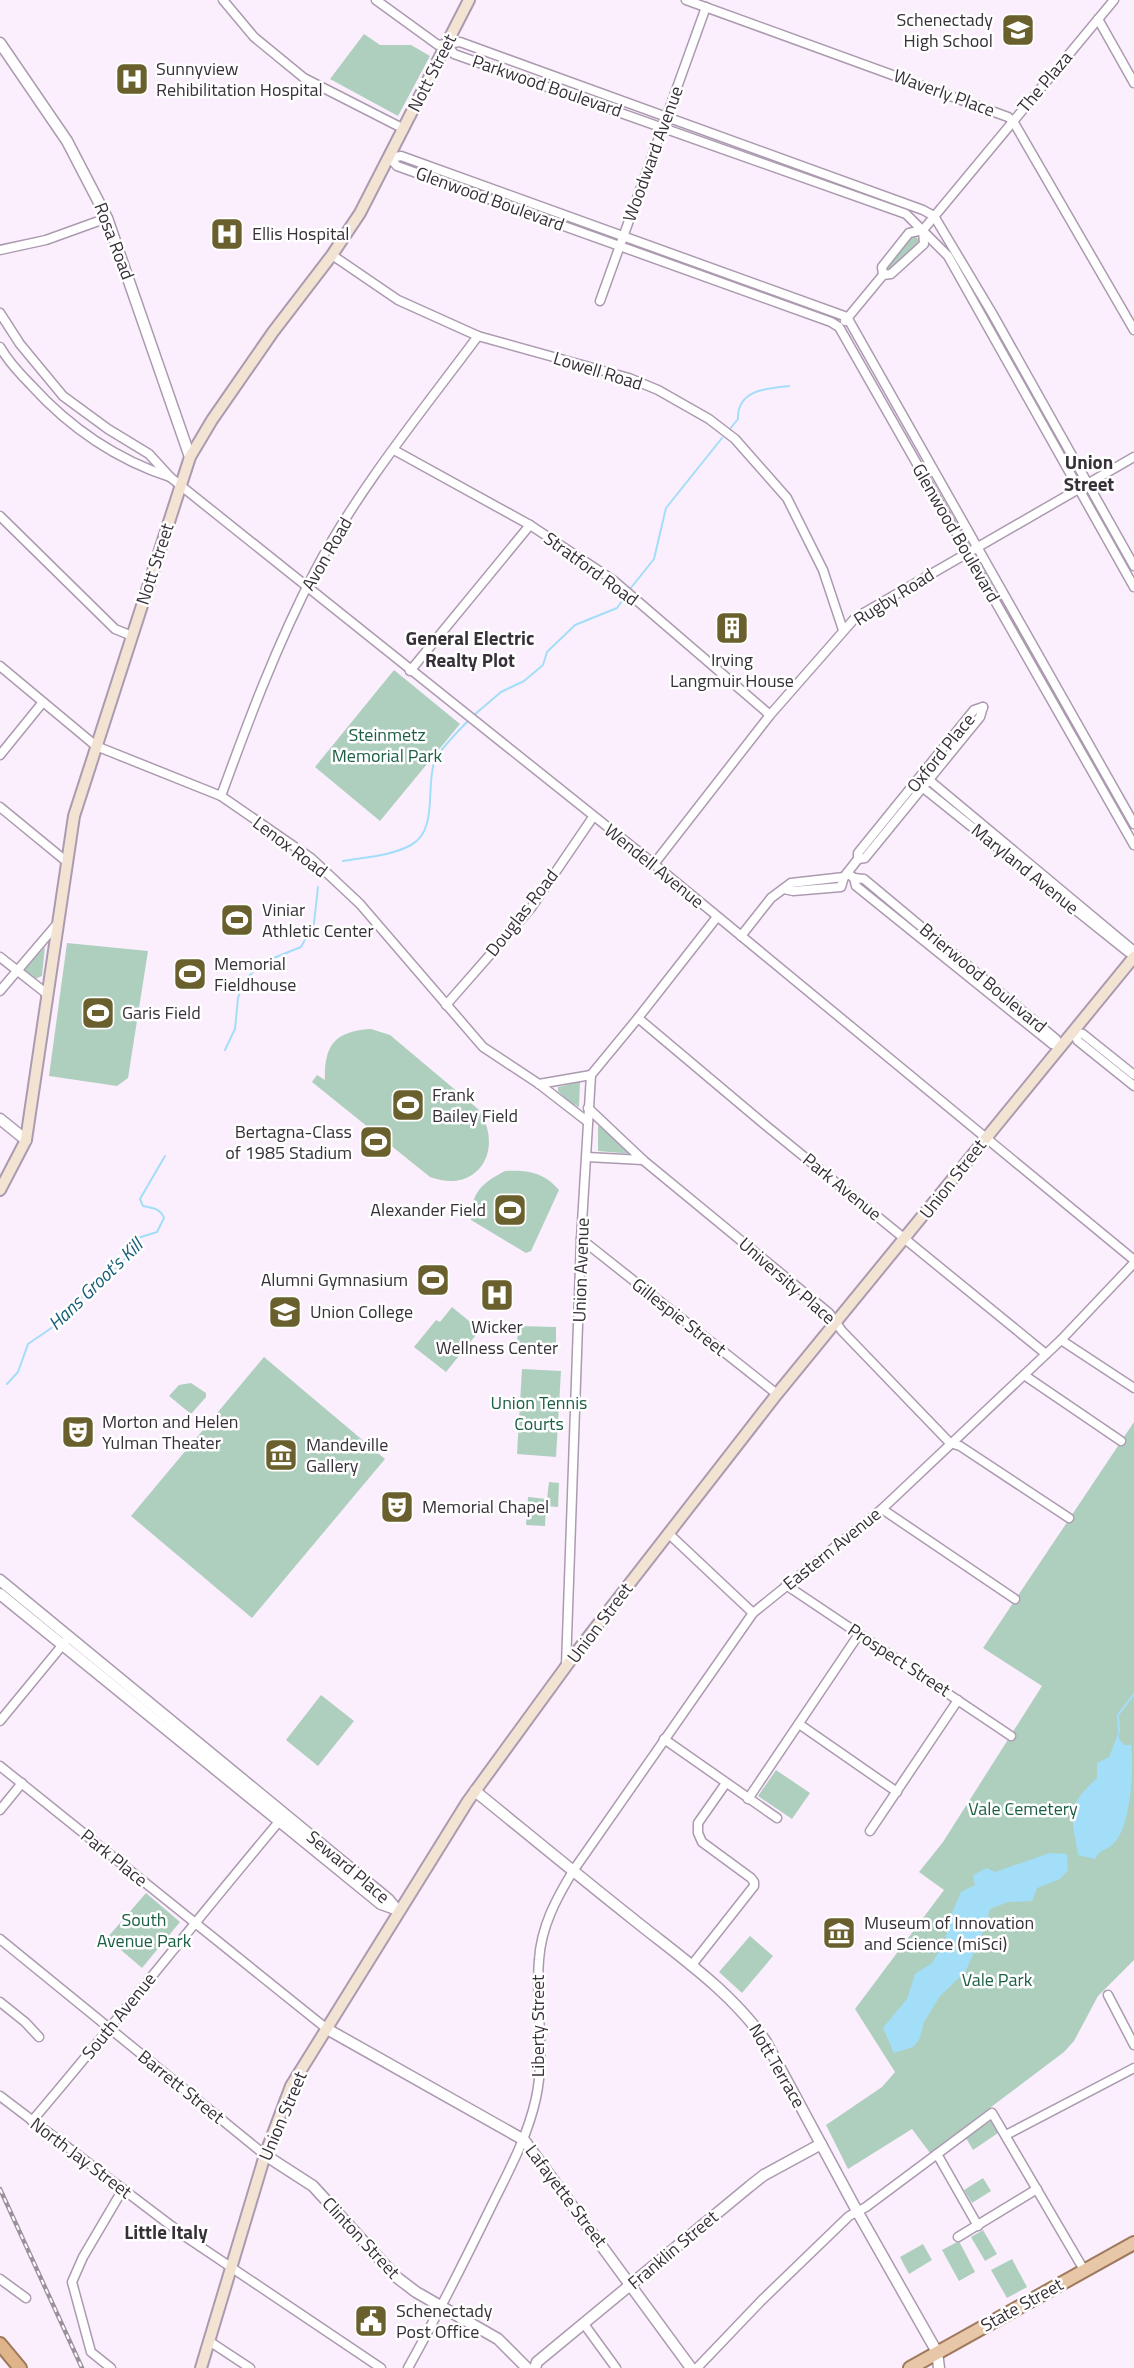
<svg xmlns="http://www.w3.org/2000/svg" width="1134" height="2368" font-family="'Titillium Web',sans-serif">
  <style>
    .green { fill: #aecfbe }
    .water { fill: #a3def9 }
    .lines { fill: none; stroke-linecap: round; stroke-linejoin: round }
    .stream { stroke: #a3def9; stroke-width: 2 }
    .minor-casing { stroke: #ac9ab0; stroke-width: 11 }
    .tertiary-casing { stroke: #ac9ab0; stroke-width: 13 }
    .secondary-casing { stroke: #ac9ab0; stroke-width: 14 }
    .primary-casing { stroke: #9f795b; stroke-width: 16 }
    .trunk-casing { stroke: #9f795b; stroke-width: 16 }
    .minor { stroke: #fff; stroke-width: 8 }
    .tertiary { stroke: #fff; stroke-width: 10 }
    .secondary { stroke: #f3e3d3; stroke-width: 10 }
    .primary { stroke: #e7c7a7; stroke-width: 12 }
    .trunk { stroke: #dfb48a; stroke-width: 12 }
    .rail-casing { stroke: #9b919c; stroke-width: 4.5 }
    .rail { stroke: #fff; stroke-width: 2; stroke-dasharray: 5; stroke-linecap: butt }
    .labels { text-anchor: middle; stroke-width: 5; stroke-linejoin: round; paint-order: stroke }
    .poi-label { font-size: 18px; fill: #383039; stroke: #fff; text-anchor: start }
    .street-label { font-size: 18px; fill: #383039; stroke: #fff }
    .park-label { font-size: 18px; fill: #1c5f45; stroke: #fff }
    .neighbourhood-label { font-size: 19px; font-weight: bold; fill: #383039; stroke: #fff }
    .water-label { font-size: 19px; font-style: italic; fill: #155e79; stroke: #fff }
  </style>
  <rect width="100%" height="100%" fill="#fbeffd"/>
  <g class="green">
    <path d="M364,34L380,45H411L430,56L398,116L330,79Z"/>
    <path d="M913,234L919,240L918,244L885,273V269L910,235Z"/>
    <path d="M394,670L460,724L380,821L315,767Z"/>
    <path d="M67,943L148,951L128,1078L117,1086L49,1076Z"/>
    <path d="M45,947L42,976L35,979L24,970Z"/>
    <path d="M371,1029L390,1035L478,1109C506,1150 477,1195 430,1177L312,1082L317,1075L325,1080C324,1045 335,1031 371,1029Z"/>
    <path d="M580,1082L579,1107L568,1101L558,1091V1087Z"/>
    <path d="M598,1125L632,1154L598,1151Z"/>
    <path d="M505,1171C528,1170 543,1172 559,1190L531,1251L526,1253L471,1220C471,1192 482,1183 505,1171Z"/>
    <path d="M452,1307L480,1330L446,1372L414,1347L436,1320L440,1322Z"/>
    <path d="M518,1326L556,1327V1347L517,1346Z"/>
    <path d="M264,1357L385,1459L252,1618L131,1516Z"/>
    <path d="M522,1369L561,1371L556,1457L517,1454Z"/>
    <path d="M191,1383L206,1393V1397L191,1414L169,1396L179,1385Z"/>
    <path d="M1134,1422V1960L1098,1996L1074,2041L1064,2052L930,2153L912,2129L848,2169L826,2125L882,2087L895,2072L855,2009L944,1890L919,1872L943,1842L1042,1686L983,1648Z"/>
    <path d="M549,1482L559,1483L558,1507L546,1506L545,1526L526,1525L528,1497L547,1499Z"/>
    <path d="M321,1695L354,1721L318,1766L286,1740Z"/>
    <path d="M776,1770L810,1793L792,1819L758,1796Z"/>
    <path d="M146,1893L180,1922L142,1968L107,1938Z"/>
    <path d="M750,1936L773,1956L742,1993L719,1972Z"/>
    <path d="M991,2121L998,2133L973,2150L966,2138Z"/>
    <path d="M983,2178L991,2191L972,2203L964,2190Z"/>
    <path d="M983,2230L997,2254L985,2261L971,2237Z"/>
    <path d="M959,2241L975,2272L959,2281L942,2250Z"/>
    <path d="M923,2244L932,2260L909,2274L900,2257Z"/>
    <path d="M1012,2259L1027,2287L1007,2298L991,2270Z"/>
  </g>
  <g class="water">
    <path d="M1119,1732V1739L1124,1745H1131C1134,1768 1131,1824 1115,1842C1109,1850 1099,1849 1095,1859L1078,1855C1072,1814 1064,1809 1097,1778V1763L1109,1757Z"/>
    <path d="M1050,1853L1067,1854L1068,1870L1060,1879L1037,1888L1032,1901L1008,1902L990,1909L981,1938L965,1972L940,1996L924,2022L919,2040L913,2047L894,2053L883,2028L907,1999L915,1974L932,1963L945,1941L950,1918L961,1892L975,1885L973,1875L987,1868L995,1872Z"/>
  </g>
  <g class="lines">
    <g class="stream">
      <path d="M730,429L738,419C737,390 767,388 789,386"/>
      <path d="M630,589L654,559L666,508L722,438"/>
      <path d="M474,715L501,692L524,681L543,665L547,652L575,625L617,608L627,594"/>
      <path d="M343,861C366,857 391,856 411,845C439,830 425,784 435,760C440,750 462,727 470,719"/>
      <path d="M225,1050L235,1029L238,998L243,983L261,963L301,947L314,923L318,887"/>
      <path d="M7,1384L18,1372L28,1344L66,1318L75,1304L96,1283L121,1265L138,1238L157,1232L164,1218C160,1208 152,1208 143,1206L140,1199L165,1156"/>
      <path d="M1119,1732L1118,1715L1134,1694"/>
    </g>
    <defs>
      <g id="minor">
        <path d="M223,0L254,37L304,78L404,129"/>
        <path d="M376,0L438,45L460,42L923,210L934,216L992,313L1134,566"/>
        <path d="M686,0L1008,117L1013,121L1134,330"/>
        <path d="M1098,19L1134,83"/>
        <path d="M447,45L454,54L906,214L948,256L1134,587"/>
        <path d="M0,250L46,240L107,218"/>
        <path d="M332,255L398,300L478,336L629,378L658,390L709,419L735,439L787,498L823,570L843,630"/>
        <path d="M883,275L882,267L909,233L923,230L1114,0"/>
        <path d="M600,301L706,7"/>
        <path d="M0,313L20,344L63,396L108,429L149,454L170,477L654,864L1134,1260"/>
        <path d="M845,321L883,275L891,274L924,244L923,230"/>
        <path d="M0,347C8,361 20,374 31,385C70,428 115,459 170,477"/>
        <path d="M394,450L530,525L613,580L770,715"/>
        <path d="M0,516L115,629L132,636"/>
        <path d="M0,666L96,746L221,796L311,858L360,904L483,1047L539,1084L588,1122"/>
        <path d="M410,671L530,525"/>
        <path d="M0,755L43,702"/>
        <path d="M923,775L1134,951"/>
        <path d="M917,783L1128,952L1134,954"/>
        <path d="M221,796C249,719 277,644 315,571C358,489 423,410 478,336"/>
        <path d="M0,807L67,862"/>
        <path d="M1134,824L847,317L401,156L390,158L397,166L831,322L839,327L1134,845"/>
        <path d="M858,859L865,858L980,717L983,707"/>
        <path d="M654,864L770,715L855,618L1134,457"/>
        <path d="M847,873L854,878L856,886L1052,1044L1061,1047"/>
        <path d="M854,878L864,879L1056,1039L1061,1047"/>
        <path d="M784,889L793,891L841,887L844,877L858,859V853L974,710L983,707"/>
        <path d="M741,936L771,898L791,883L844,877"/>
        <path d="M0,957L47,994"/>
        <path d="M0,991L57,924"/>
        <path d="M446,1005L531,908L593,817"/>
        <path d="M638,1018L764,1124L1046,1354"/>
        <path d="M1073,1032L1078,1041L1134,1086"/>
        <path d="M1073,1032L1083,1034L1134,1075"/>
        <path d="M539,1084L591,1075"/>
        <path d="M588,1108L643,1160L829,1313L842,1331L950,1443L960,1446L1069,1518"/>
        <path d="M587,1157L643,1160"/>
        <path d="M581,1239L777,1394"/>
        <path d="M1061,1340L1134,1388"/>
        <path d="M1024,1375L1121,1441"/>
        <path d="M882,1509L1015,1599"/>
        <path d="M668,1533L753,1613"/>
        <path d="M786,1585L1011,1736"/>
        <path d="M566,1666L581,1239L591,1075L638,1018L717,917"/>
        <path d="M0,1721L65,1642"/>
        <path d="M799,1724L897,1792"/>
        <path d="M664,1739L777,1818"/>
        <path d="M0,1766L327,2029"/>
        <path d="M748,1799L859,1634"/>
        <path d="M0,1810L22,1783"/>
        <path d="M870,1831L958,1700"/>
        <path d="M0,1939L265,2155"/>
        <path d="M691,1966L754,1886V1882L751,1878L702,1842L698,1833V1823L726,1783"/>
        <path d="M1108,1995L1134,2045"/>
        <path d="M0,2002L25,2022L39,2037"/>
        <path d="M0,2096L186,2237L381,2368"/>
        <path d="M32,2121C117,2021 198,1918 282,1818"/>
        <path d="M1006,2135L1134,2068"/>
        <path d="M937,2154L978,2226"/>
        <path d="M958,2237L1037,2189"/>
        <path d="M0,2279L26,2298"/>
        <path d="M584,2324L616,2368"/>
        <path d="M209,2341L250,2368"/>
        <path d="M111,2368L91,2352L72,2282L83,2257L123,2189"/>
        <path d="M408,2368C437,2316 463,2264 489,2211C507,2174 527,2139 536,2098C546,2052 535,2006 539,1960C541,1927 556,1899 573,1871L753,1613L882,1509L1061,1340L1134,1263"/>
        <path d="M697,2368L762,2300L849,2216L866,2207L992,2113L1084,2270"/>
      </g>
      <g id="tertiary">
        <path d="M0,43L67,141L107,218L190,457"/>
        <path d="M0,1119L26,1140"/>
        <path d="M0,1580L388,1899L398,1911"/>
        <path d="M0,1594L381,1904L395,1909"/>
        <path d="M475,1791C528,1834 580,1877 633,1919C680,1957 732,1992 766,2042L857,2211L937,2352L939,2368"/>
        <path d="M327,2029L524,2140L691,2368"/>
        <path d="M265,2155L313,2186L395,2276L416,2292L498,2339L527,2368"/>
        <path d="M535,2368L537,2362L750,2186L764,2175L821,2144"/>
      </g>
      <g id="secondary">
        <path d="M0,1190L26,1140L74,816L190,457L212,420L273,332L332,255L360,213L469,0"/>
        <path d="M201,2368L265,2155L291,2086L468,1801L578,1650L777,1394L1134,957"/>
      </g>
      <path id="primary" d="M910,2368L1134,2243"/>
      <path id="trunk" d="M0,2344L20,2368"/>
    </defs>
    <use href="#minor" class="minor-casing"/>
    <use href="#tertiary" class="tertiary-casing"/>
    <use href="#secondary" class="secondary-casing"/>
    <use href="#primary" class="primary-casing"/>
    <use href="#trunk" class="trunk-casing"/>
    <use href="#minor" class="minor"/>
    <use href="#tertiary" class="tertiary"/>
    <use href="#secondary" class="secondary"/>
    <use href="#primary" class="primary"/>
    <use href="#trunk" class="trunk"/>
    <defs>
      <path id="rail" d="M0,2189L82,2368"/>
    </defs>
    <use href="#rail" class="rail-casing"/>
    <use href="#rail" class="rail"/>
  </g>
  <defs>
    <symbol id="school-square" viewBox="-11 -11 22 22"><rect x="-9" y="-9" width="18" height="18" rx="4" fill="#69602d" stroke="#fff"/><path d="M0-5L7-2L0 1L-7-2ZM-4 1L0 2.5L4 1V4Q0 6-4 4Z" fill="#fff"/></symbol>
    <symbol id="hospital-square" viewBox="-11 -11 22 22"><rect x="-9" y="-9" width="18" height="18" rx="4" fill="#69602d" stroke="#fff"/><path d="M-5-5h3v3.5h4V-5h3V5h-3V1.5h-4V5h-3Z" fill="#fff"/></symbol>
    <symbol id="building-square" viewBox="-11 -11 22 22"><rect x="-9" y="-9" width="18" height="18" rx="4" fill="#69602d" stroke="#fff"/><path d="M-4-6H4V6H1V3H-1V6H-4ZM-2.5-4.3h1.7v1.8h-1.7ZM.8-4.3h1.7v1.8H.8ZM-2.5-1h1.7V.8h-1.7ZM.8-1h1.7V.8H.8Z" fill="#fff"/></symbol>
    <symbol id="stadium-square" viewBox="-11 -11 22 22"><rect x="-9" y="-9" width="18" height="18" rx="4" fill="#69602d" stroke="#fff"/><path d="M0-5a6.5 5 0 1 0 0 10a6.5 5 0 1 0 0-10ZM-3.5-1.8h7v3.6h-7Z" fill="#fff"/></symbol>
    <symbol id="university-square" viewBox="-11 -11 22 22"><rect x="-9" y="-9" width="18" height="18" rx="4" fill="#69602d" stroke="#fff"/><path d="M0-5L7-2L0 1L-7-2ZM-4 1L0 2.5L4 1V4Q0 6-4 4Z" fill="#fff"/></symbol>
    <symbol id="theatre-square" viewBox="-11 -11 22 22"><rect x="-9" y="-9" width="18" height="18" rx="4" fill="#69602d" stroke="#fff"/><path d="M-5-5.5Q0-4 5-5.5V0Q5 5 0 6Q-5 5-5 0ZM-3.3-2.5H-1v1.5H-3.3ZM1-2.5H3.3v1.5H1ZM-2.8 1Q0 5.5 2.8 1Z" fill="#fff"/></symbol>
    <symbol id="museum-square" viewBox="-11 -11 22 22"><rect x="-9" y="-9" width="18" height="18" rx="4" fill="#69602d" stroke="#fff"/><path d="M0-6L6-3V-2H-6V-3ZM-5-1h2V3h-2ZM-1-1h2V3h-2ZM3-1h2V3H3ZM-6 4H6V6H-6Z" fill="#fff"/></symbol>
    <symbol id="civic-square" viewBox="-11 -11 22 22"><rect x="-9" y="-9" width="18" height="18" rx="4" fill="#69602d" stroke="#fff"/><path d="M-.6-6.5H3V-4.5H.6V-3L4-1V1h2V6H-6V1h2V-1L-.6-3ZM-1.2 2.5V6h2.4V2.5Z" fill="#fff"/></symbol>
  </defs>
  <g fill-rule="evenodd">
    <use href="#school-square" x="999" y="11" width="38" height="38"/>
    <use href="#hospital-square" x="113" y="60" width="38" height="38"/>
    <use href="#hospital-square" x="208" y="215" width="38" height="38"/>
    <use href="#building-square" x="713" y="609" width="38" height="38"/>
    <use href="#stadium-square" x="218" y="901" width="38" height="38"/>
    <use href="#stadium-square" x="171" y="955" width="38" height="38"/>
    <use href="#stadium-square" x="79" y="994" width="38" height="38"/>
    <use href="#stadium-square" x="389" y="1086" width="38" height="38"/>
    <use href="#stadium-square" x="357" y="1123" width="38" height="38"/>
    <use href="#stadium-square" x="491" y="1191" width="38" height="38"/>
    <use href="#stadium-square" x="414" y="1261" width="38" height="38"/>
    <use href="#hospital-square" x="478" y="1276" width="38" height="38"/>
    <use href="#university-square" x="266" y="1293" width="38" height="38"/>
    <use href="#theatre-square" x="59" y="1413" width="38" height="38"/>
    <use href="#museum-square" x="262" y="1436" width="38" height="38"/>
    <use href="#theatre-square" x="378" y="1488" width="38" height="38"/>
    <use href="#museum-square" x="820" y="1914" width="38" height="38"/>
    <use href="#civic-square" x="352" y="2302" width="38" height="38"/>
  </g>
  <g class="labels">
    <g class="poi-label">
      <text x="993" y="26" text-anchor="end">Schenectady<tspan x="993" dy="21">High School</tspan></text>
      <text x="156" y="75">Sunnyview<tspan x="156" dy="21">Rehibilitation Hospital</tspan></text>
      <text x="252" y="240">Ellis Hospital</text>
      <text x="732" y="666" text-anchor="middle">Irving<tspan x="732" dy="21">Langmuir House</tspan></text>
      <text x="262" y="916">Viniar<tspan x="262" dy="21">Athletic Center</tspan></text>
      <text x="214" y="970">Memorial<tspan x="214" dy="21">Fieldhouse</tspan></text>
      <text x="122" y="1019">Garis Field</text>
      <text x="432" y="1101">Frank<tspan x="432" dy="21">Bailey Field</tspan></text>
      <text x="352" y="1138" text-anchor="end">Bertagna-Class<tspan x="352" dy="21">of 1985 Stadium</tspan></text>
      <text x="486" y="1216" text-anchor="end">Alexander Field</text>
      <text x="408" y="1286" text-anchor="end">Alumni Gymnasium</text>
      <text x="310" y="1318">Union College</text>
      <text x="497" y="1333" text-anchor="middle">Wicker<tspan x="497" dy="21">Wellness Center</tspan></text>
      <text x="102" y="1428">Morton and Helen<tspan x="102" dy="21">Yulman Theater</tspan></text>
      <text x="306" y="1451">Mandeville<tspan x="306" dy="21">Gallery</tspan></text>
      <text x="422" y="1513">Memorial Chapel</text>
      <text x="864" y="1929">Museum of Innovation<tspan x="864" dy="21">and Science (miSci)</tspan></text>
      <text x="396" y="2317">Schenectady<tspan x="396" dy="21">Post Office</tspan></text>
    </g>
    <g class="street-label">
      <text transform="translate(432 73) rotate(-63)" y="6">Nott Street</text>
      <text transform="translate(1045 82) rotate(-50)" y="6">The Plaza</text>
      <text transform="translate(547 86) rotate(19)" y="6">Parkwood Boulevard</text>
      <text transform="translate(944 93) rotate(20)" y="6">Waverly Place</text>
      <text transform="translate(653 154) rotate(-70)" y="6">Woodward Avenue</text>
      <text transform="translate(490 199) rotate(20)" y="6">Glenwood Boulevard</text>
      <text transform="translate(114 241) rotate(69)" y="6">Rosa Road</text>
      <text transform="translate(598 371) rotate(17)" y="6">Lowell Road</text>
      <text transform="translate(956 533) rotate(60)" y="6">Glenwood Boulevard</text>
      <text transform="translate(327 554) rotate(-60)" y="6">Avon Road</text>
      <text transform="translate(155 564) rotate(-72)" y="6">Nott Street</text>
      <text transform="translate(591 569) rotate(36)" y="6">Stratford Road</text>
      <text transform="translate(894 597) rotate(-32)" y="6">Rugby Road</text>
      <text transform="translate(941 753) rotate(-51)" y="6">Oxford Place</text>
      <text transform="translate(290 847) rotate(37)" y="6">Lenox Road</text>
      <text transform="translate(654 866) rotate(39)" y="6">Wendell Avenue</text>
      <text transform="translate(1025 869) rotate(39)" y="6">Maryland Avenue</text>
      <text transform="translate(522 913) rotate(-52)" y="6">Douglas Road</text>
      <text transform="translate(983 978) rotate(40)" y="6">Brierwood Boulevard</text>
      <text transform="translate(953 1179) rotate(-52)" y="6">Union Street</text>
      <text transform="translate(842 1187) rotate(39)" y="6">Park Avenue</text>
      <text transform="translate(581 1270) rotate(-88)" y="6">Union Avenue</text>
      <text transform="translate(787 1281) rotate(41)" y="6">University Place</text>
      <text transform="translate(679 1317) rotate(38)" y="6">Gillespie Street</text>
      <text transform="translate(832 1549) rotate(-39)" y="6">Eastern Avenue</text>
      <text transform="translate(600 1623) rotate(-53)" y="6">Union Street</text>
      <text transform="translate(899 1660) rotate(33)" y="6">Prospect Street</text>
      <text transform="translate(114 1858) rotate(39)" y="6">Park Place</text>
      <text transform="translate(348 1867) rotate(40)" y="6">Seward Place</text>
      <text transform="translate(119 2016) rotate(-51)" y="6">South Avenue</text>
      <text transform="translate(538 2026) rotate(-90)" y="6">Liberty Street</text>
      <text transform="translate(777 2066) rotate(60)" y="6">Nott Terrace</text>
      <text transform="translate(181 2087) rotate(39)" y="6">Barrett Street</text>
      <text transform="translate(283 2116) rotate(-67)" y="6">Union Street</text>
      <text transform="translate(81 2158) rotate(37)" y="6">North Jay Street</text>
      <text transform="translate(566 2196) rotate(53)" y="6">Lafayette Street</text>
      <text transform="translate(361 2238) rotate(47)" y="6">Clinton Street</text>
      <text transform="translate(673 2250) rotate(-40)" y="6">Franklin Street</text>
      <text transform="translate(1022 2305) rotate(-29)" y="6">State Street</text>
    </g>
    <g class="park-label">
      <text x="387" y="741">Steinmetz<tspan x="387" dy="21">Memorial Park</tspan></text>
      <text x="539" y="1409">Union Tennis<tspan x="539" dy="21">Courts</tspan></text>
      <text x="1023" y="1815">Vale Cemetery</text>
      <text x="144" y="1926">South<tspan x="144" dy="21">Avenue Park</tspan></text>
      <text x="997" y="1986">Vale Park</text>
    </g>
    <g class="neighbourhood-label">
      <text x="1089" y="469">Union<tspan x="1089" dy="22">Street</tspan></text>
      <text x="470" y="645">General Electric<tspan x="470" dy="22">Realty Plot</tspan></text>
      <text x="166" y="2239">Little Italy</text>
    </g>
    <g class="water-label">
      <text transform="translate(95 1284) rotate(-44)" y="7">Hans Groot's Kill</text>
    </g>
  </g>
</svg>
